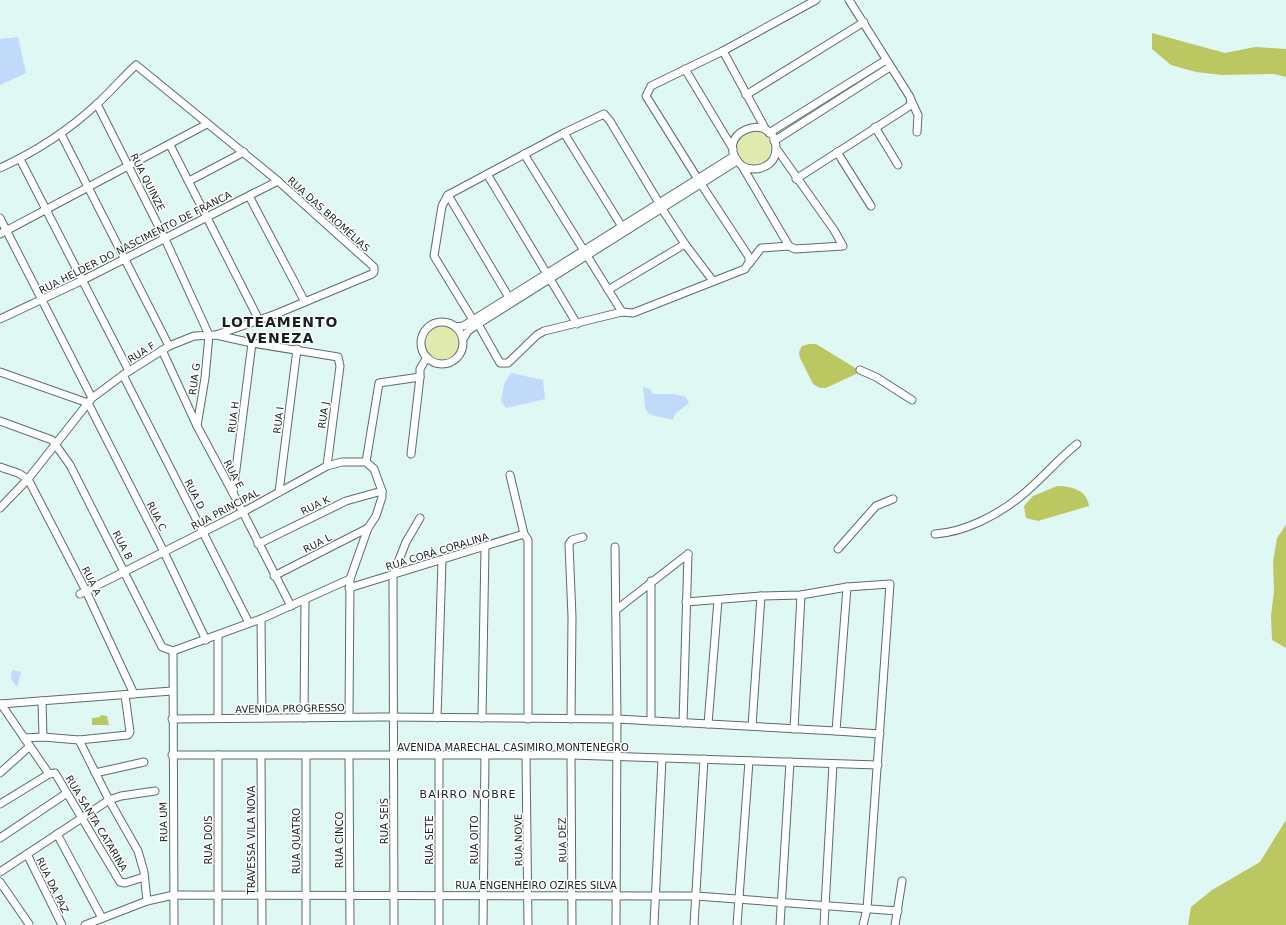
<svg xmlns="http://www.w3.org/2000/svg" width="1286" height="925" font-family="'DejaVu Sans',sans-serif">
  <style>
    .green { fill: #e0e9ae }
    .forest { fill: #bbc761 }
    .water { fill: #c1daf9 }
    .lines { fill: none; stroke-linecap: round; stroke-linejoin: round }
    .minor-casing { stroke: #596d6a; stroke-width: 9 }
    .minor { stroke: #fff; stroke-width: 7 }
    .labels { text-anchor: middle; stroke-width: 3; stroke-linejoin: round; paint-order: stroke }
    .street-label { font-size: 10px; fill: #192120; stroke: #fff }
    .neighbourhood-label { font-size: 11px; letter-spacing: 1px; fill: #192120; stroke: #fff }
    .district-label { font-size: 14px; font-weight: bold; letter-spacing: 1px; fill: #192120; stroke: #fff }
  </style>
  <rect width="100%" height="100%" fill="#e0f8f4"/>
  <g class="green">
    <circle cx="754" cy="148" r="17"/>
    <circle cx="442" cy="343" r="18"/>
  </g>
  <g class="forest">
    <path d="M1152,33L1225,53L1255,47L1286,49V77L1274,74L1222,75L1196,72L1171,65L1152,49Z"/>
    <path d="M809,344H816L857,369L856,374L826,388H820L813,384L800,358L799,352L802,346Z"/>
    <path d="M1057,486C1071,486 1087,490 1089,506L1038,521L1026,518L1024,506L1033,496Z"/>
    <path d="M1286,525V648L1272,640L1271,616L1274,591L1273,562L1277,538Z"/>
    <path d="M101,715L107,716L109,725H92V718L100,717Z"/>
    <path d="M1286,820V925H1188L1191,907L1212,890L1260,862Z"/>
  </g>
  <g class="water">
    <path d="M18,37L26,73L0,85V39Z"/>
    <path d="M511,373L543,380L545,399L506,408L501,401L504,384Z"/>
    <path d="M643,387L650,389L653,394H674L686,397L689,403L675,414L673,420C669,418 656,417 649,414L645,408Z"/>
    <path d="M12,670L21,672L17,687L11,679Z"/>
  </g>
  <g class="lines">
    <defs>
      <g id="minor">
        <path d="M723,51L766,130"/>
        <path d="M685,69L733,149"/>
        <path d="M746,95L864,22"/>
        <path d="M911,100L918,115L917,132"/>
        <path d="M97,104L165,239L209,335L205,378L197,426"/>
        <path d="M875,127L898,165"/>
        <path d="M564,133L624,230"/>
        <path d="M769,133L886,60"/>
        <path d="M61,134L169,346"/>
        <path d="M774,141L890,67"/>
        <path d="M170,145L259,320"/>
        <path d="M837,152L871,206"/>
        <path d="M524,154L622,312"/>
        <path d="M20,159L129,371"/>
        <path d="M742,166C756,173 776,167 776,148C775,108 708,133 742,166L789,246L795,249L843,246L834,230L776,148"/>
        <path d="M0,168C35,152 69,130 97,104C111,91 123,77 136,65L278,181L374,267V272L372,274L276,314L216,335"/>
        <path d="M487,174L577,324"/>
        <path d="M796,179L908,107L911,103L910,97L849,0"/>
        <path d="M189,181L244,152"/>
        <path d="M448,195L511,301"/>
        <path d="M249,196L305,302"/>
        <path d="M662,209L685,244L713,281"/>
        <path d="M0,218L92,398"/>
        <path d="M0,234L207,124"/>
        <path d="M749,264L761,248L789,246"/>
        <path d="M608,290L685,244"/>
        <path d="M0,319L83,280L278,181"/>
        <path d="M473,320L434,256L442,206L448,195L564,133L604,114L610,121L659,203"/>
        <circle cx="442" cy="343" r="21"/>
        <path d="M478,324L500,363H508L537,335L544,331L622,312L633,313L745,269L749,262V257L701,184L646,96L651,86L723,51L816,0"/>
        <path d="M456,327L463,326L473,320L734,156"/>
        <path d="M463,339L468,331L478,324L737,161"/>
        <path d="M162,350L197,426L233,493L291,606"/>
        <path d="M860,370L876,377L912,400"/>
        <path d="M0,372L88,403"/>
        <path d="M123,375L249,623"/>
        <path d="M88,403L164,552L206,640"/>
        <path d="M0,421L52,440L70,465L162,647L173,651"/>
        <path d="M411,454L420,377"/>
        <path d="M366,462L379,383L420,377V369L427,357"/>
        <path d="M0,467L18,473L28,479L86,591L134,694"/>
        <path d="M510,475L524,534"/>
        <path d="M279,492L297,349"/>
        <path d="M233,493L252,343"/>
        <path d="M0,508L28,479L92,398L123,375L169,346L194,336L216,335L252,343L338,357L340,366L327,466"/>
        <path d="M935,534C965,532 998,515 1021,496C1041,480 1057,460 1077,444"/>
        <path d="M258,544L346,501L382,491"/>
        <path d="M838,549L876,506L893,499"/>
        <path d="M274,576L368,528"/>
        <path d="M847,587L836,731L880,734"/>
        <path d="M349,588L524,534L528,540V719"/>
        <path d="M80,594L243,512L327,466L342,462H366L374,469L382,491V497L376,516L368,528L350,579L349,717"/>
        <path d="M686,602L761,596L801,595L847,587L890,584L872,839L867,909L863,925"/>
        <path d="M616,610L688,554"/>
        <path d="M261,619L262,718"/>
        <path d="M218,636V718"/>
        <path d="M42,701L43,737"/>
        <path d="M0,704L172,691"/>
        <path d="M1,704L49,774"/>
        <path d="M304,718L305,601"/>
        <path d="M437,718L442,561"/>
        <path d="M482,718L485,547"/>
        <path d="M172,719L383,717L617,719L615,547"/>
        <path d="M571,719L572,617L569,544L572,540L583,537"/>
        <path d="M651,721V581"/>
        <path d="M683,723L688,554"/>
        <path d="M708,724L718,600"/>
        <path d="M752,726L761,596"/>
        <path d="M794,729L801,595"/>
        <path d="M24,738L43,737L79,740L128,735L130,732L125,695"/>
        <path d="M79,740L109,800L138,851L144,872L147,901"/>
        <path d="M172,755H571L878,765"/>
        <path d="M571,755L572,925"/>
        <path d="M261,756L262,925"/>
        <path d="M349,756L350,925"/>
        <path d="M439,756V925"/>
        <path d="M526,756L528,925"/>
        <path d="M0,773L29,747"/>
        <path d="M95,773L144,762"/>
        <path d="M0,804L49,774L55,773L120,882L125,883L144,877"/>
        <path d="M57,834L102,918"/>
        <path d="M0,838L67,793"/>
        <path d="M27,854L62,925"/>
        <path d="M0,872L109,800L121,796L155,791"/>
        <path d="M0,882L29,924"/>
        <path d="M85,925L147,901L174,895L696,896L898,911"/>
        <path d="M174,925L173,651L261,619L350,579"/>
        <path d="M218,925V755"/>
        <path d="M306,925V756"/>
        <path d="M394,925L393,575L406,542L420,518"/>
        <path d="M483,925L485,755"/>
        <path d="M616,925L617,719L836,731"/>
        <path d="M654,925L662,759"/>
        <path d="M694,925L704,759"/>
        <path d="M737,925L749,761"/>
        <path d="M780,925L790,762"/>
        <path d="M824,925L833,764"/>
        <path d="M895,925L902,881"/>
      </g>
    </defs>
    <use href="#minor" class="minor-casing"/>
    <use href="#minor" class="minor"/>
  </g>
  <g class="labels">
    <g class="street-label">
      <text transform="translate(148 182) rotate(63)" y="4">RUA QUINZE</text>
      <text transform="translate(329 214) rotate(42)" y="4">RUA DAS BROMÉLIAS</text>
      <text transform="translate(135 242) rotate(-27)" y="4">RUA HELDER DO NASCIMENTO DE FRANCA</text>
      <text transform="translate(141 352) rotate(-32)" y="4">RUA F</text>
      <text transform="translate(194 379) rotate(-82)" y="4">RUA G</text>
      <text transform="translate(323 415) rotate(-82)" y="4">RUA J</text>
      <text transform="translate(233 417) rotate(-83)" y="4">RUA H</text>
      <text transform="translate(278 420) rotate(-83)" y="4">RUA I</text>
      <text transform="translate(234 474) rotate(62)" y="4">RUA E</text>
      <text transform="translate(195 494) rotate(63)" y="4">RUA D</text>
      <text transform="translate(315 505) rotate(-26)" y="4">RUA K</text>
      <text transform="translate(225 509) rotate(-28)" y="4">RUA PRINCIPAL</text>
      <text transform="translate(157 516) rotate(63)" y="4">RUA C</text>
      <text transform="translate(317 543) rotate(-27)" y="4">RUA L</text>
      <text transform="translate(123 545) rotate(62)" y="4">RUA B</text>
      <text transform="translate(437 551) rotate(-17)" y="4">RUA CORÁ CORALINA</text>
      <text transform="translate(92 581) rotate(64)" y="4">RUA A</text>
      <text transform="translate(290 708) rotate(-1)" y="4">AVENIDA PROGRESSO</text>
      <text x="513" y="751">AVENIDA MARECHAL CASIMIRO MONTENEGRO</text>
      <text transform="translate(384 821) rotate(-90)" y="4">RUA SEIS</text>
      <text transform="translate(163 822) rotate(-91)" y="4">RUA UM</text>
      <text transform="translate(97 823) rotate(59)" y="4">RUA SANTA CATARINA</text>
      <text transform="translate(208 840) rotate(-90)" y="4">RUA DOIS</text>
      <text transform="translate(251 840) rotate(-90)" y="4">TRAVESSA VILA NOVA</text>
      <text transform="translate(339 840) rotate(-90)" y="4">RUA CINCO</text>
      <text transform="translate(429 840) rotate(-90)" y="4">RUA SETE</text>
      <text transform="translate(474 840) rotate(-90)" y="4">RUA OITO</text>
      <text transform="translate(518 840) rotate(-91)" y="4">RUA NOVE</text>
      <text transform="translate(562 840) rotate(-91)" y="4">RUA DEZ</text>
      <text transform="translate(296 841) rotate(-90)" y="4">RUA QUATRO</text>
      <text transform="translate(53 885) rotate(64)" y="4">RUA DA PAZ</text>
      <text x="536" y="889">RUA ENGENHEIRO OZIRES SILVA</text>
    </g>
    <g class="neighbourhood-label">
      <text x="468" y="798">BAIRRO NOBRE</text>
    </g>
    <g class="district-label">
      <text x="280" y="327">LOTEAMENTO<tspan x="280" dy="16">VENEZA</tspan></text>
    </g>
  </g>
</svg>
